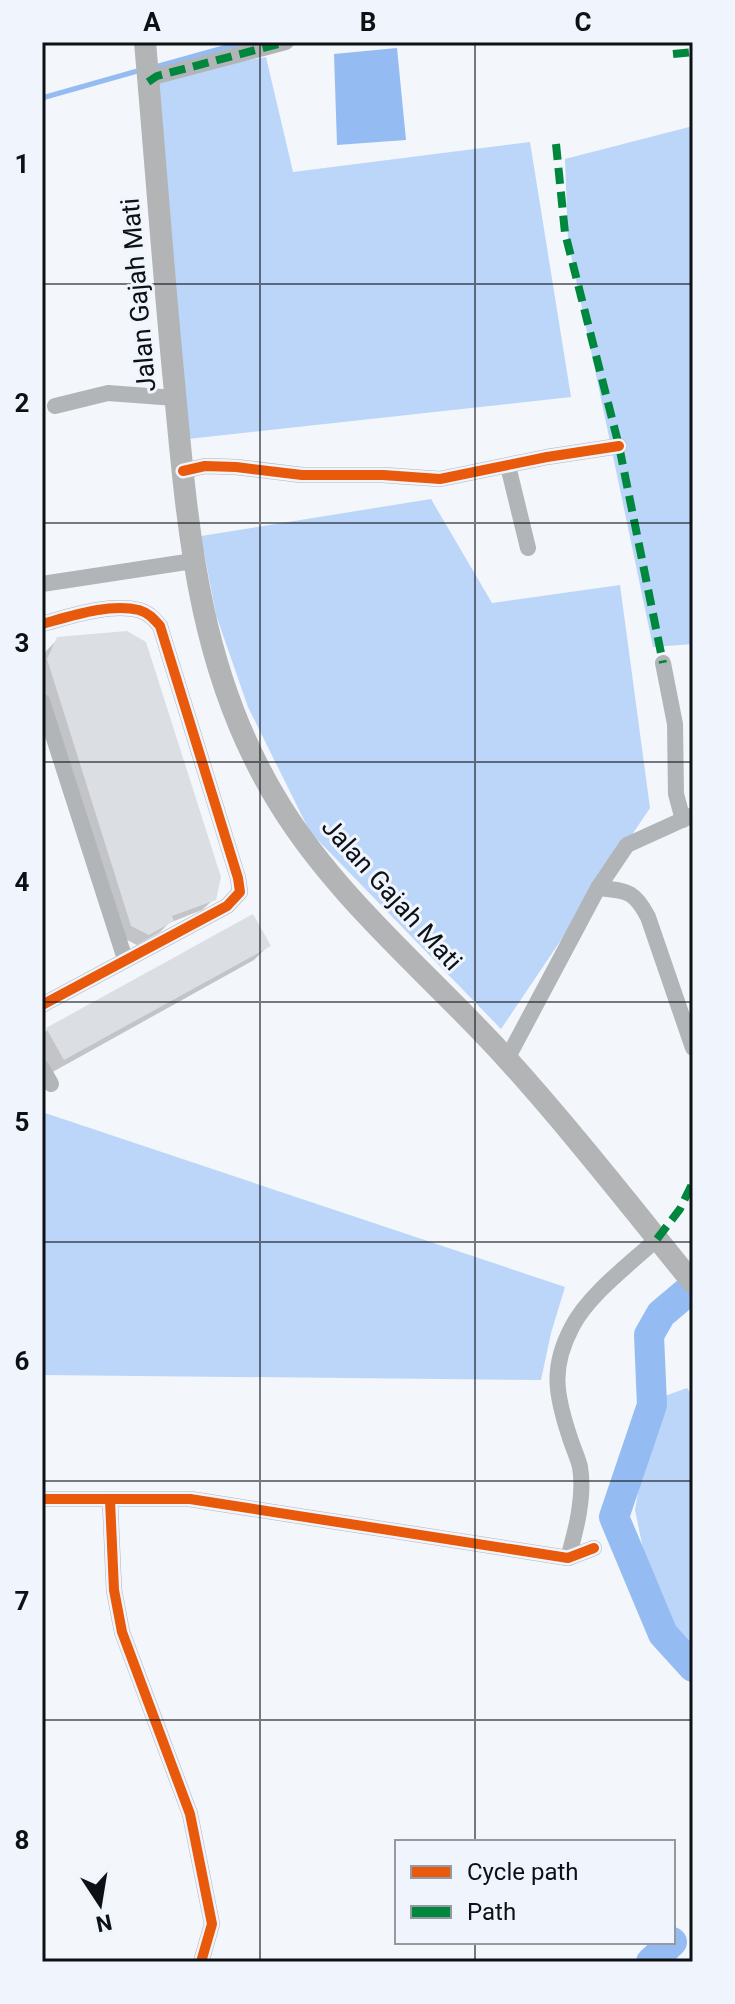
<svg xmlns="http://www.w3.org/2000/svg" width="735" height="2004" font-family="Roboto,sans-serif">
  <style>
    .forest { fill: #bcd6f9 }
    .water { fill: #94bcf2 }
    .shadow { fill: #0003 }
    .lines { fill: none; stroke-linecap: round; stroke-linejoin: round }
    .stream { stroke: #94bcf2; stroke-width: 5 }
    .river { stroke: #94bcf2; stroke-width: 30 }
    .building { fill: #dbdee2 }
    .minor { stroke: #b2b5b7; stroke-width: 16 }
    .secondary { stroke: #b2b4b6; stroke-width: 22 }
    .quiet { stroke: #00873e; stroke-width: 8; stroke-dasharray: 16 8; stroke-linecap: butt }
    .cycleway-casing { stroke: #f0f5fd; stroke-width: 15 }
    .cycleway { stroke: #e8590c; stroke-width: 10 }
    .grid { fill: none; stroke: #0d1015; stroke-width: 2; stroke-opacity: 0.55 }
    .labels { text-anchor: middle; stroke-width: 6; stroke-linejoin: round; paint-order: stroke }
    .street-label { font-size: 26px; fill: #0d1015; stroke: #f0f5fd }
    .neatline { fill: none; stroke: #0d1015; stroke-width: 3 }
    .grid-label { font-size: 26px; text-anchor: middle; font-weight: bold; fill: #0d1015 }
  </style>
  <rect width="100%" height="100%" fill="#f3f6fa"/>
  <g class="forest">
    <path d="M266,57L293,172L530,142L571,397L188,439L158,77Z"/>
    <path d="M693,126V644L653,647L568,241L565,159Z"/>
    <path d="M431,499L492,603L620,585L650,808L501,1029L310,832L248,707L216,615L201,536Z"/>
    <path d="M42,1112L565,1287L551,1333L541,1380L42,1375Z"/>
    <path d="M687,1388L693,1397V1650L670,1624L643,1549L635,1510L644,1458L662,1397Z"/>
  </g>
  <path class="water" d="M397,48L406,140L337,145L334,54Z"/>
  <g class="shadow">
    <path d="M58,639L214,899L202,910L169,923L160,932L137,945L121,937L42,690V660L46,651Z"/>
    <path d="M269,945L254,960L49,1074L42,1062V1035L47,1030Z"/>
  </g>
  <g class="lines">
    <g class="stream">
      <path d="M155,67L245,42"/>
      <path d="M42,98L141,70"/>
    </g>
    <g class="river">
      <path d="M693,1287L661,1314L649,1335L652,1405L614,1517L663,1634L693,1667"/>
      <path d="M651,1962L672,1942"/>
    </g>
  </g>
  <g class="building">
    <path d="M127,631L146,642L221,877L216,900L172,916L174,921L149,935L131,926L47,659L57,637Z"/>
    <path d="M253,914L271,946L64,1060L46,1028Z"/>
  </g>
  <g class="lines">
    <g class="minor">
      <path d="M148,82L157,76L286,42"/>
      <path d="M55,406L108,393L175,398"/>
      <path d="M508,466L528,548"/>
      <path d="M183,471L205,466L236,467L302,475H383L440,479L547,457L619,446"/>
      <path d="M42,584L193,561"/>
      <path d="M42,624C71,616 109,603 139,610C149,613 154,619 160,626L238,878L240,892L227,906L42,1005"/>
      <path d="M663,663L675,724L676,794L683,820"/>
      <path d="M42,701L125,959"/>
      <path d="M598,888C627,891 634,890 648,917L693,1048"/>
      <path d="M507,1059L598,888L627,845L693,815"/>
      <path d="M42,1068L51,1084"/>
      <path d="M42,1499H190L568,1558L594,1548"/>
      <path d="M110,1500L114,1590L122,1632L190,1814L212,1924L201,1962"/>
      <path d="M568,1558C576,1530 585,1496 580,1467C578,1458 573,1448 570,1438C556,1396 550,1368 572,1327C588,1295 630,1264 657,1239"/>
    </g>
    <path class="secondary" d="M145,42C155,155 163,269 174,382C188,532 198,673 280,805C340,902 431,975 507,1059C572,1131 632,1208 693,1283"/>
    <g class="quiet">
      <path d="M673,54L693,52"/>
      <path d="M148,82L157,76L286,42"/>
      <path d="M556,144L565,233L619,446L663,663"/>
      <path d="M657,1239L680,1209L693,1182"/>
    </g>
    <defs>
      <g id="cycleway">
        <path d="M183,471L205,466L236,467L302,475H383L440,479L547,457L619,446"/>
        <path d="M42,624C71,616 109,603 139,610C149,613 154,619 160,626L238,878L240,892L227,906L42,1005"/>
        <path d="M42,1499H190L568,1558L594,1548"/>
        <path d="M110,1500L114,1590L122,1632L190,1814L212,1924L201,1962"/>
      </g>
    </defs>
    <use href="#cycleway" class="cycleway-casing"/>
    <use href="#cycleway" class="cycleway"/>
  </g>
  <path class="grid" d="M260,42V1962M475,42V1842M42,284H693M42,523H693M42,762H693M42,1002H693M42,1242H693M42,1481H693M42,1720H693M475,1942V1962"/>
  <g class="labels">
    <g class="street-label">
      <text transform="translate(138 295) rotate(-95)" y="9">Jalan Gajah Mati</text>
      <text transform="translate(392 894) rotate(48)" y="9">Jalan Gajah Mati</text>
    </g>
  </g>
  <rect width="735" height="2004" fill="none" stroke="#f0f5fd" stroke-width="88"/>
  <rect x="395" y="1840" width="280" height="104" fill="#f0f5fd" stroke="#9599a0" stroke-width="2"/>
  <rect x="411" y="1866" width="40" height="12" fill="#e8590c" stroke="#9599a0" stroke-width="2"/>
  <text x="467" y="1880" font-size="24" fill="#0d1015">Cycle path</text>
  <rect x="411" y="1906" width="40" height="12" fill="#00873e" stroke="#9599a0" stroke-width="2"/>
  <text x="467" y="1920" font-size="24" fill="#0d1015">Path</text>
  <g transform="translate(100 1904) rotate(168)" stroke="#f0f5fd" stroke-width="6" paint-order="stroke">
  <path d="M0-6L14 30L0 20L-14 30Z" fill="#0d1015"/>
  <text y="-12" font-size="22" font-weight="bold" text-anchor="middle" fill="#0d1015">N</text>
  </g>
  <rect x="44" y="44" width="647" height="1916" class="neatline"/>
  <g class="grid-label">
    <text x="152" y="31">A</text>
    <text x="368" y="31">B</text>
    <text x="583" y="31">C</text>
    <text x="22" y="173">1</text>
    <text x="22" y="412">2</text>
    <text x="22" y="652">3</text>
    <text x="22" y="891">4</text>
    <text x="22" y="1131">5</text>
    <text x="22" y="1370">6</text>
    <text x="22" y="1610">7</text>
    <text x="22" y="1849">8</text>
  </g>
</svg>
